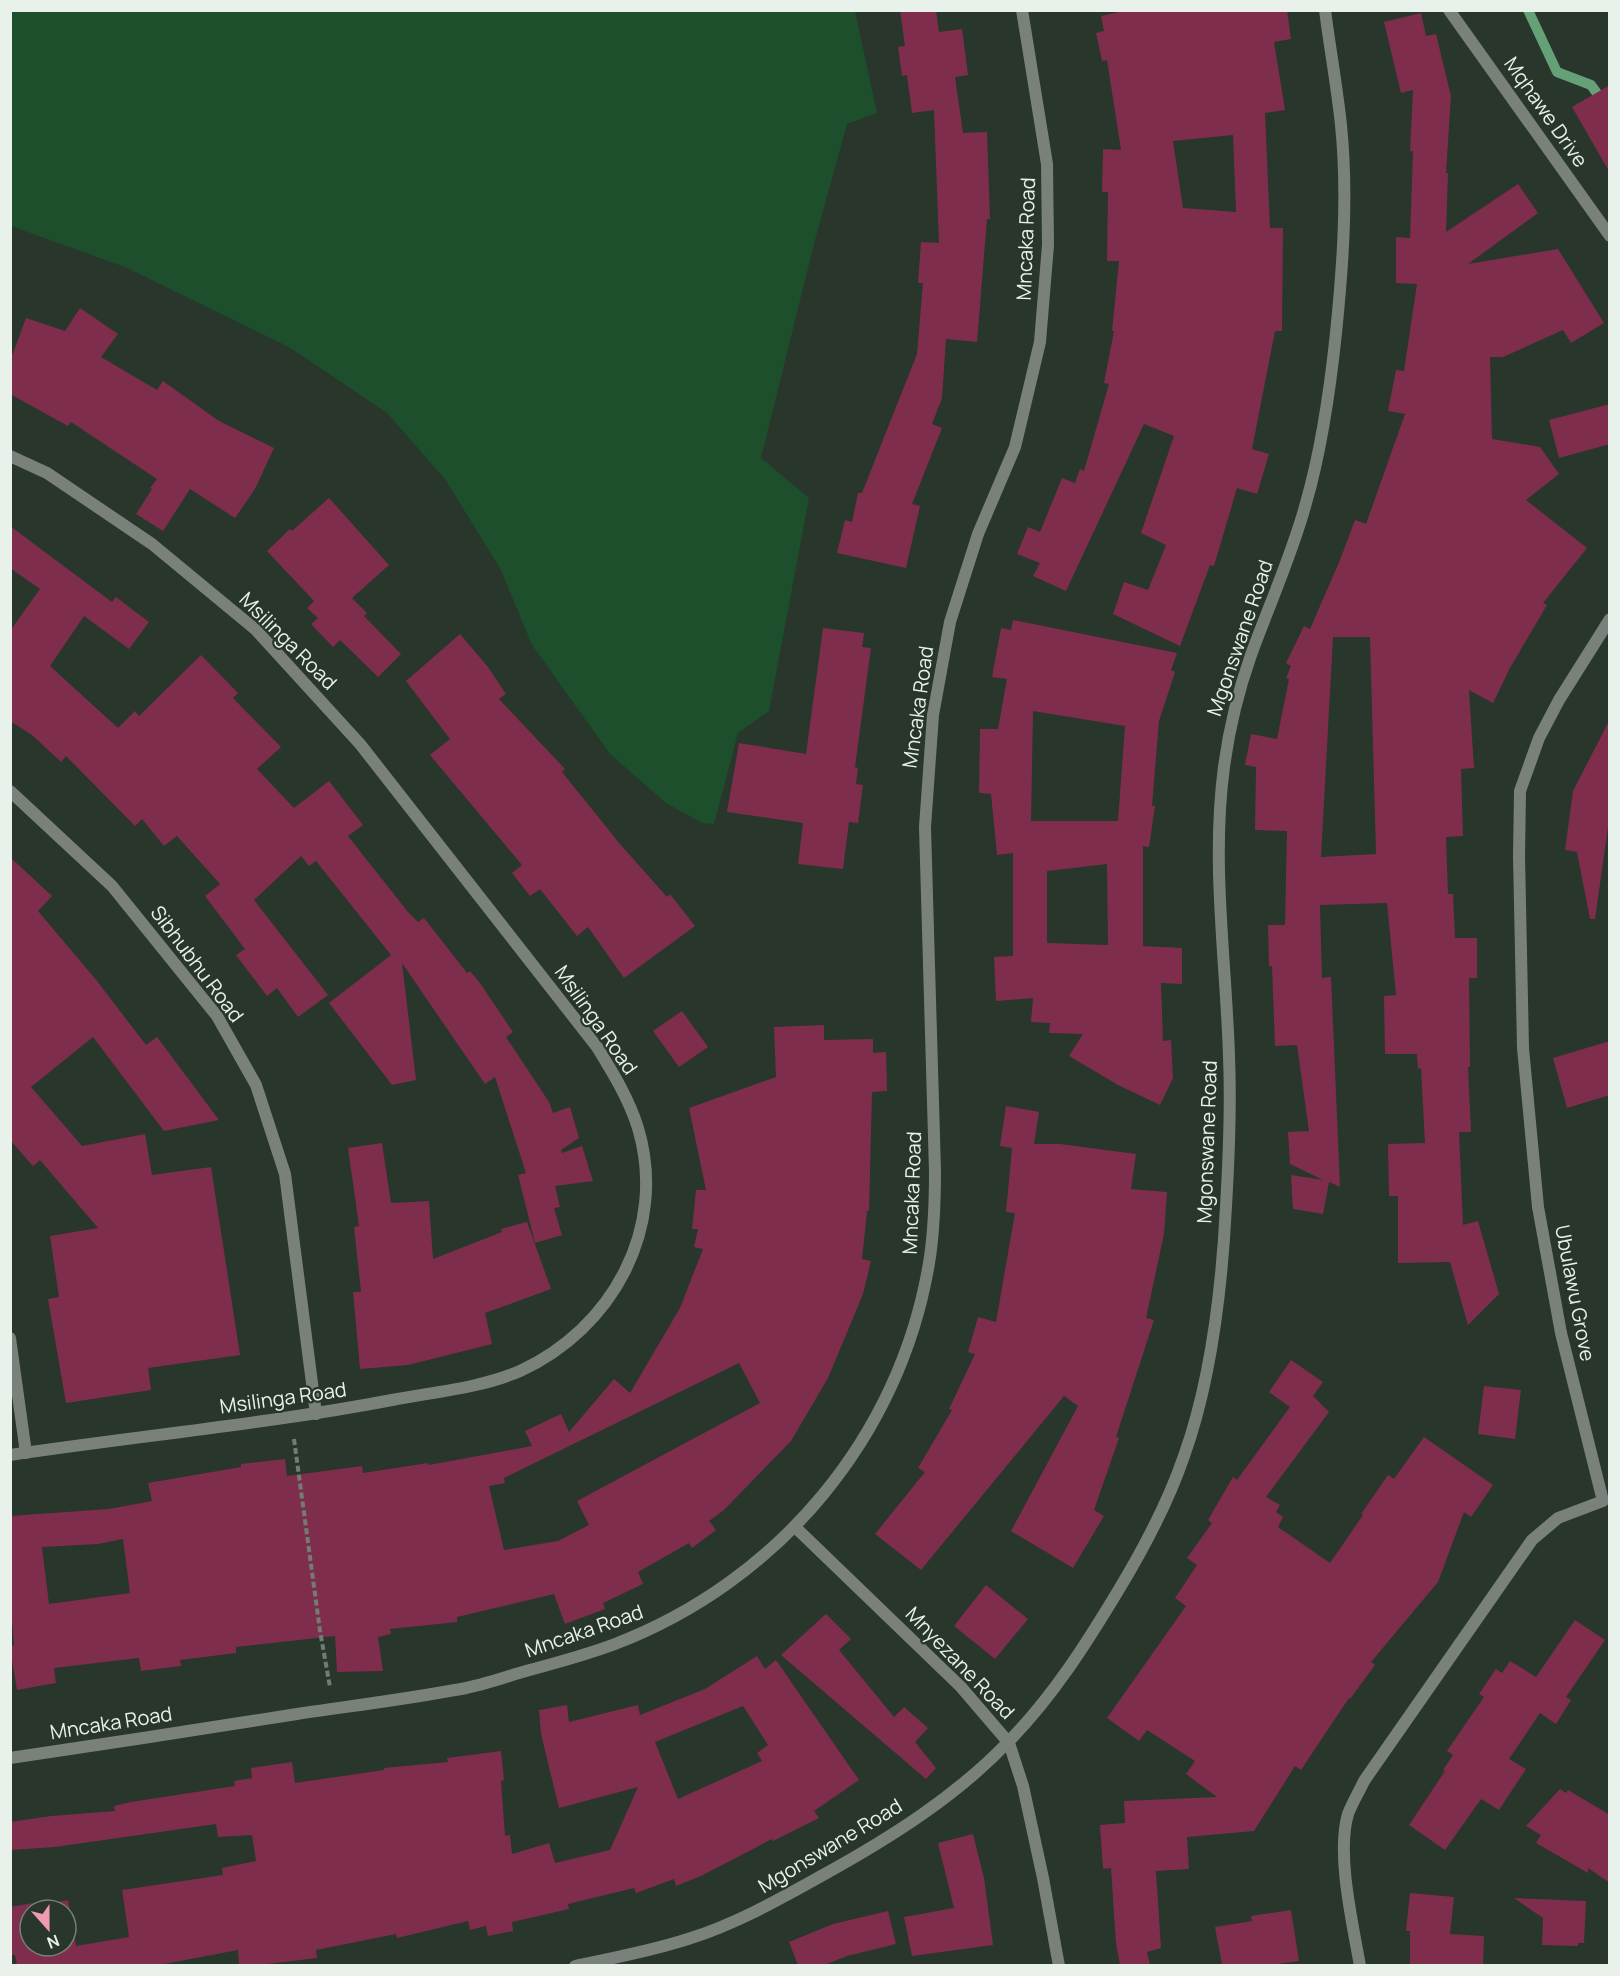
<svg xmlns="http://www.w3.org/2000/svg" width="1620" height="1976" font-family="Manrope,sans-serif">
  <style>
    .green { fill: #1d4f2d }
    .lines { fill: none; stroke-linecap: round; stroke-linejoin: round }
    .stream { stroke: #65a077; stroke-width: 10 }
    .building { fill: #7e2e4c; fill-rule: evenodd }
    .path { stroke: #717d74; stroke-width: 4; stroke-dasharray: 6 3; stroke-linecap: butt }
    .minor { stroke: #7a817b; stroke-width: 12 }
    .labels { text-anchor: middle; stroke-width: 4.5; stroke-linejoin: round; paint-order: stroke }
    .street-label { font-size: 20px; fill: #e8f1ea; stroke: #28362b }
  </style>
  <rect width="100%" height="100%" fill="#28362b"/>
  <path class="green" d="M11,10L855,11L877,113L847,124L815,240L761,458L809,498L769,711L738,733L714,824L702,823L666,803L610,754L532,645L501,570L445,479L387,413L289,347L125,267L11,226Z"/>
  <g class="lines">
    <path class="stream" d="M1528,10L1557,72L1591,85L1604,103"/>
  </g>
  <g class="building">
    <path d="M900,10H936L939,32L962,29L968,75L955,77L963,133L987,132L990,219H987L977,342L946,339L942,398L932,424L942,428L912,504L920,506L906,568L837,553L845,520L852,522L858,493H862L917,354L923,283H918L921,242L939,243L934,110L912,113L907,75L902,76L898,47L905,46Z"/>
    <path d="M1128,10H1287L1291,39L1274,42L1285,110L1265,113L1270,228H1283L1282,331H1275L1252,449L1269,454L1257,494L1237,488L1214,566L1210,565L1180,646L1113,614L1124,582L1148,590L1166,545L1141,533L1174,436L1144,424L1066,591L1033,576L1040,563L1017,554L1028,527L1040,532L1062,478L1075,483L1080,469L1084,471L1109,384L1104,383L1114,331H1112L1119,261H1107L1108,192H1102L1103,149L1121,150L1107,60L1102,61L1096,33L1104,31L1101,16ZM1233,135L1236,212L1183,208L1173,141Z"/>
    <path d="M1421,13L1426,36L1436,34L1451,96L1446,173H1448L1446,232L1518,184L1538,213L1468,264L1558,249L1604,323L1571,343L1563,330L1503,357H1490L1492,439L1540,447L1559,474L1526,500L1587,548L1543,603L1547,605L1510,668L1493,703L1469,690L1474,768L1461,769L1463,836L1446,837L1448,894H1453L1455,938H1477V978H1469L1470,1067H1468L1471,1132H1459L1463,1225L1478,1221L1499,1294L1468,1325L1450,1262L1398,1263V1196H1389L1388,1144L1425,1143L1421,1068L1418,1069L1417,1054H1385L1384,996L1396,995L1387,903L1320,905L1322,978L1331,977L1340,1187L1329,1182L1323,1214L1293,1209L1291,1175L1323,1180L1290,1164L1288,1132L1309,1131L1297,1045L1275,1046L1272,966H1269L1268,925H1285L1287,831L1255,830L1256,767L1245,765L1251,734L1277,739L1289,679L1286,678L1291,666L1286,663L1304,626L1310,629L1340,560L1355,520L1366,524L1405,414L1388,411L1396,370L1404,371L1417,284L1396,283V237L1410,238L1413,151H1410L1413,90L1401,93L1384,22ZM1333,637H1370L1376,854L1321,857Z"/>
    <path d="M1610,85V173L1572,107Z"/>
    <path d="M80,308L118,334L101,357L157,390L163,381L219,421L274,448L255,489L235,518L190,489L163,531L136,514L152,489L150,488L157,479L71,422L68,426L10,394V361L26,318L65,331Z"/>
    <path d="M1610,404V444L1559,458L1549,420Z"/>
    <path d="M329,498L389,565L352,598L367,613L364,616L401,654L378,677L340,640L333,647L311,624L318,618L307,608L314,601L267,551L290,529L292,531Z"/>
    <path d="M10,526L112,602L116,597L149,622L129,649L84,616L50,666L118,728L135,711L139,716L201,655L238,693L233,698L281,747L257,769L294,808L329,781L363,825L348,836L408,912L418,922L424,918L467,973L470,971L480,983L513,1032L506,1037L549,1102L553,1113L570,1107L579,1138L561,1150L562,1153L582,1146L593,1181L555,1186L560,1207L554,1208L562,1235L535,1243L518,1175L526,1173L495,1077L485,1084L402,963L416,1080L392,1085L329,1003L391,955L316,861L309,866L301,856L254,900L328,995L298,1017L277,988L267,996L236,955L245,949L205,896L220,884L177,836L164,846L142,819L135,826L66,756L61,762L32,735L10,721V631L40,589L10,568Z"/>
    <path d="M1013,620L1177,653L1171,670L1175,672L1159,721L1152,806H1155L1149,847L1143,846V946L1182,948V984L1161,983L1163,1041L1171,1040L1173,1078L1160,1105L1118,1085L1069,1056L1083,1034L1049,1033L1050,1023L1031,1022L1033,998L996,1001L994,957L1013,956V853L997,855L991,794L979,793L980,729H998L1007,679L992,677L1001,628L1011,630ZM1033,711L1125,726L1118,821H1031ZM1107,864L1108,945L1047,943V871Z"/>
    <path d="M823,628L864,633L862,647L871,648L855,767L858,768L856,784L863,785L858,823L849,822L843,869L798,864L803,823L727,812L739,743L806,754Z"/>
    <path d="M460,634L488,667L506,694L499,699L565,769L562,772L620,844L667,897L670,894L695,926L624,978L588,927L577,936L540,889L530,896L512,873L522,865L430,755L450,739L406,681Z"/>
    <path d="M1610,719V813L1595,919H1590L1577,852L1565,850L1573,791Z"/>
    <path d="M10,857L52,896L38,911L97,981L146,1045L157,1037L219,1120L164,1131L93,1037L31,1087L82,1146L145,1134L152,1175L211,1167L240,1355L148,1368L151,1390L66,1403L48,1299L59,1297L50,1236L98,1228L40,1160L33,1166L10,1140Z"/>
    <path d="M682,1011L708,1047L679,1067L653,1031Z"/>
    <path d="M824,1025V1040L873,1039V1053L886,1052L887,1091L872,1092L869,1211H867L862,1259L871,1261L863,1294L828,1378L791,1441L724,1510L709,1521L716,1530L692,1548L689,1543L638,1572L643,1584L603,1603L605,1609L565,1624L554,1594L457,1617V1622L390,1629L391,1634L378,1637L383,1671L337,1672L335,1636L236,1647V1653L180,1660L181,1666L141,1671L139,1658L54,1668L56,1683L17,1690L10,1647L14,1645L10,1595V1516L109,1509L152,1501L148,1483L241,1467V1464L285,1459L287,1476L362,1466L363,1473L428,1463L429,1465L532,1446L525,1431L561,1414L569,1432L614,1379L630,1393L680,1308L703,1249L694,1247L698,1229H692L696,1190H706L689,1108L776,1077L774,1027ZM739,1363L760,1403L577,1501L589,1525L558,1541L504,1550L489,1486L505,1483L504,1478ZM123,1539L130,1593L49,1604L42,1547L98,1544Z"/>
    <path d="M1610,1041V1095L1567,1108L1553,1058Z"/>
    <path d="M1006,1106L1039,1112L1034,1144H1060L1136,1154L1131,1189L1167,1192L1164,1234L1146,1318L1154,1320L1116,1437L1119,1438L1094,1510L1104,1516L1073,1568L1011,1531L1078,1406L1064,1396L921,1570L875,1534L925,1472L918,1468L952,1410L949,1409L975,1354L968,1352L978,1317L996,1322L1015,1213L1006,1212L1012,1148L1000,1146Z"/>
    <path d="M382,1143L391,1203L429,1201L433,1259L502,1232L501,1229L527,1222L551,1289L485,1313L492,1344L408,1365L360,1369L353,1292H361L354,1227L359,1226L348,1148Z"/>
    <path d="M1291,1360L1323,1382L1313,1396L1329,1412L1266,1497L1280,1505L1276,1512L1283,1517L1278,1527L1330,1563L1363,1515L1361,1514L1388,1475L1394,1479L1424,1437L1493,1485L1471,1517L1464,1512L1438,1582L1371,1662L1375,1665L1350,1699L1349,1698L1301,1770L1295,1766L1254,1831L1187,1837L1189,1869L1156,1871L1161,1948L1147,1952L1150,1965H1120L1116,1944L1111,1868L1103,1869L1100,1825L1125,1823L1124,1801L1217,1797L1186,1774L1195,1761L1147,1730L1139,1741L1107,1718L1186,1606L1175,1598L1197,1565L1187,1558L1212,1523L1208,1520L1233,1477L1237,1480L1290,1407L1269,1392Z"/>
    <path d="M1484,1386L1521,1390L1515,1439L1478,1434Z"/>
    <path d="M986,1585L1028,1619L995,1659L954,1626Z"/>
    <path d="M826,1614L851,1639L839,1650L894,1717L904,1707L928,1728L915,1742L936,1768L926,1779L781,1655Z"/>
    <path d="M1575,1620L1605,1640L1566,1697L1571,1700L1556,1724L1540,1713L1509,1759L1526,1769L1499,1810L1481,1799L1445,1850L1409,1825L1445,1771L1443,1770L1453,1755L1447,1751L1484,1697L1479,1694L1496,1669L1502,1673L1510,1661L1536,1677Z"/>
    <path d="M757,1656L765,1669L776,1660L859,1780L814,1811L819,1818L773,1841L772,1839L701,1876L676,1886L674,1879L636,1893L634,1888L568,1904L569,1909L512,1922L513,1931L488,1936L486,1926L470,1930L468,1921L397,1938L396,1934L316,1950L317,1958L259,1965H239L238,1950L159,1965H17L15,1955L10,1956V1907L39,1902L40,1906L68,1900L76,1946L129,1937L122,1890L223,1875L222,1868L256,1861L252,1835L218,1837L216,1824L55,1847L10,1850V1822L51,1816L115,1811L114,1806L131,1802L235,1786L234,1781L252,1778L251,1768L292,1762L295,1783L384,1770V1768L448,1762L447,1758L501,1751L504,1780L501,1781L505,1836L510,1835L512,1854L549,1843L555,1863L610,1850L638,1787L559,1808L541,1734L539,1710L567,1705L569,1722L638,1705L640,1715L705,1689ZM743,1706L768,1745L757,1753L762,1761L678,1799L655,1742ZM30,1910H66V1946H30Z"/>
    <path d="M1560,1789L1566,1793L1568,1790L1610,1815V1883L1588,1868V1873L1536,1843L1541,1835L1526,1826Z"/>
    <path d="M973,1834L984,1878L993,1945L912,1956L904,1917L954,1908L938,1843Z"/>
    <path d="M1410,1893L1454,1897L1450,1934L1484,1936L1483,1965H1410V1931H1406Z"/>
    <path d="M1514,1898L1586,1901L1584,1943H1578V1946L1542,1945L1543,1918Z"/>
    <path d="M1291,1910L1299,1961L1270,1965H1222L1215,1927L1252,1921L1251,1916Z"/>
    <path d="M888,1911L896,1944L847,1956L824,1965H798L789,1942L833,1924Z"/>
  </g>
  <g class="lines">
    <path class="path" d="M294,1439L320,1631L330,1687"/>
    <g class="minor">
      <path d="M1449,10L1610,236"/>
      <path d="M10,456L47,473L152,544L256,630L360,744L597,1047C613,1073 629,1099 638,1128C668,1228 612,1329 520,1371C481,1388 434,1392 392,1400C266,1424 138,1436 10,1455"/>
      <path d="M10,791L112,886L217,1016L256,1085L285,1174L316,1414"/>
      <path d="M10,1338L26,1453"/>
      <path d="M795,1527L961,1687L1009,1743L1023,1786L1043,1878L1059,1966"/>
      <path d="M10,1758C106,1744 201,1729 297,1714C351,1706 407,1699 461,1689C483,1685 505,1677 526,1671C556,1663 586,1655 615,1644C779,1581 900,1437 929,1263C934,1233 935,1202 935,1171L925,827L933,715L950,622L978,534L1015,447L1040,342L1048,245L1047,164L1022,10"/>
      <path d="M575,1966C613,1958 651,1951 688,1939C736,1924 780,1899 823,1875C890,1838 957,1796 1010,1740C1053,1696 1086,1644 1118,1591C1144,1548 1168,1503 1184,1456C1211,1381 1222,1285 1226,1206C1229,1156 1231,1105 1229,1056C1226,960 1211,863 1224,767C1229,729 1238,692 1251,655C1269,605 1292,555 1306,503C1322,448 1330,390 1336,333C1343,264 1348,194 1341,125C1337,87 1330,49 1325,10"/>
      <path d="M1360,1966C1353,1925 1336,1854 1348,1814C1352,1803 1359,1792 1364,1781L1532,1540L1558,1518L1603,1501L1561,1333L1538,1207L1523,1048L1519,856L1520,791L1539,738L1559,700L1610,619"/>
    </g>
  </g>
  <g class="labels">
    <g class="street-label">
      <text transform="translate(1546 112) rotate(55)" y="7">Mqhawe Drive</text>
      <text transform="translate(1026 239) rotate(-88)" y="7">Mncaka Road</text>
      <text transform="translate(1240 638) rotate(-71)" y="7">Mgonswane Road</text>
      <text transform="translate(288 641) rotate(45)" y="7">Msilinga Road</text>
      <text transform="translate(918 707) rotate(-82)" y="7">Mncaka Road</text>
      <text transform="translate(197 964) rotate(53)" y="7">Sibhubhu Road</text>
      <text transform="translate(596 1020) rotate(55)" y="7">Msilinga Road</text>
      <text transform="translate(1207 1142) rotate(-88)" y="7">Mgonswane Road</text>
      <text transform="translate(912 1193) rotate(-88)" y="7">Mncaka Road</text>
      <text transform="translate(1575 1293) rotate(79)" y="7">Ubulawu Grove</text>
      <text transform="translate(283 1398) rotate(-8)" y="7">Msilinga Road</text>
      <text transform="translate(584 1631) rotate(-19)" y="7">Mncaka Road</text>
      <text transform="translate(960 1663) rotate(46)" y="7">Mnyezane Road</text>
      <text transform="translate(111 1723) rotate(-9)" y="7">Mncaka Road</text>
      <text transform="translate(830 1846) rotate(-31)" y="7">Mgonswane Road</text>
    </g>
  </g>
  <rect width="1620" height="1976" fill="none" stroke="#e8f1ea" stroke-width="24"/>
  <g transform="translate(48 1928) rotate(159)"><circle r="28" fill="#28362b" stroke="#758177" stroke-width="1.5"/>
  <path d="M0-4.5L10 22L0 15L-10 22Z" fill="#f09ab5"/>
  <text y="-9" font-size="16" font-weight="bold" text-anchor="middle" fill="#e8f1ea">N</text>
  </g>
</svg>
